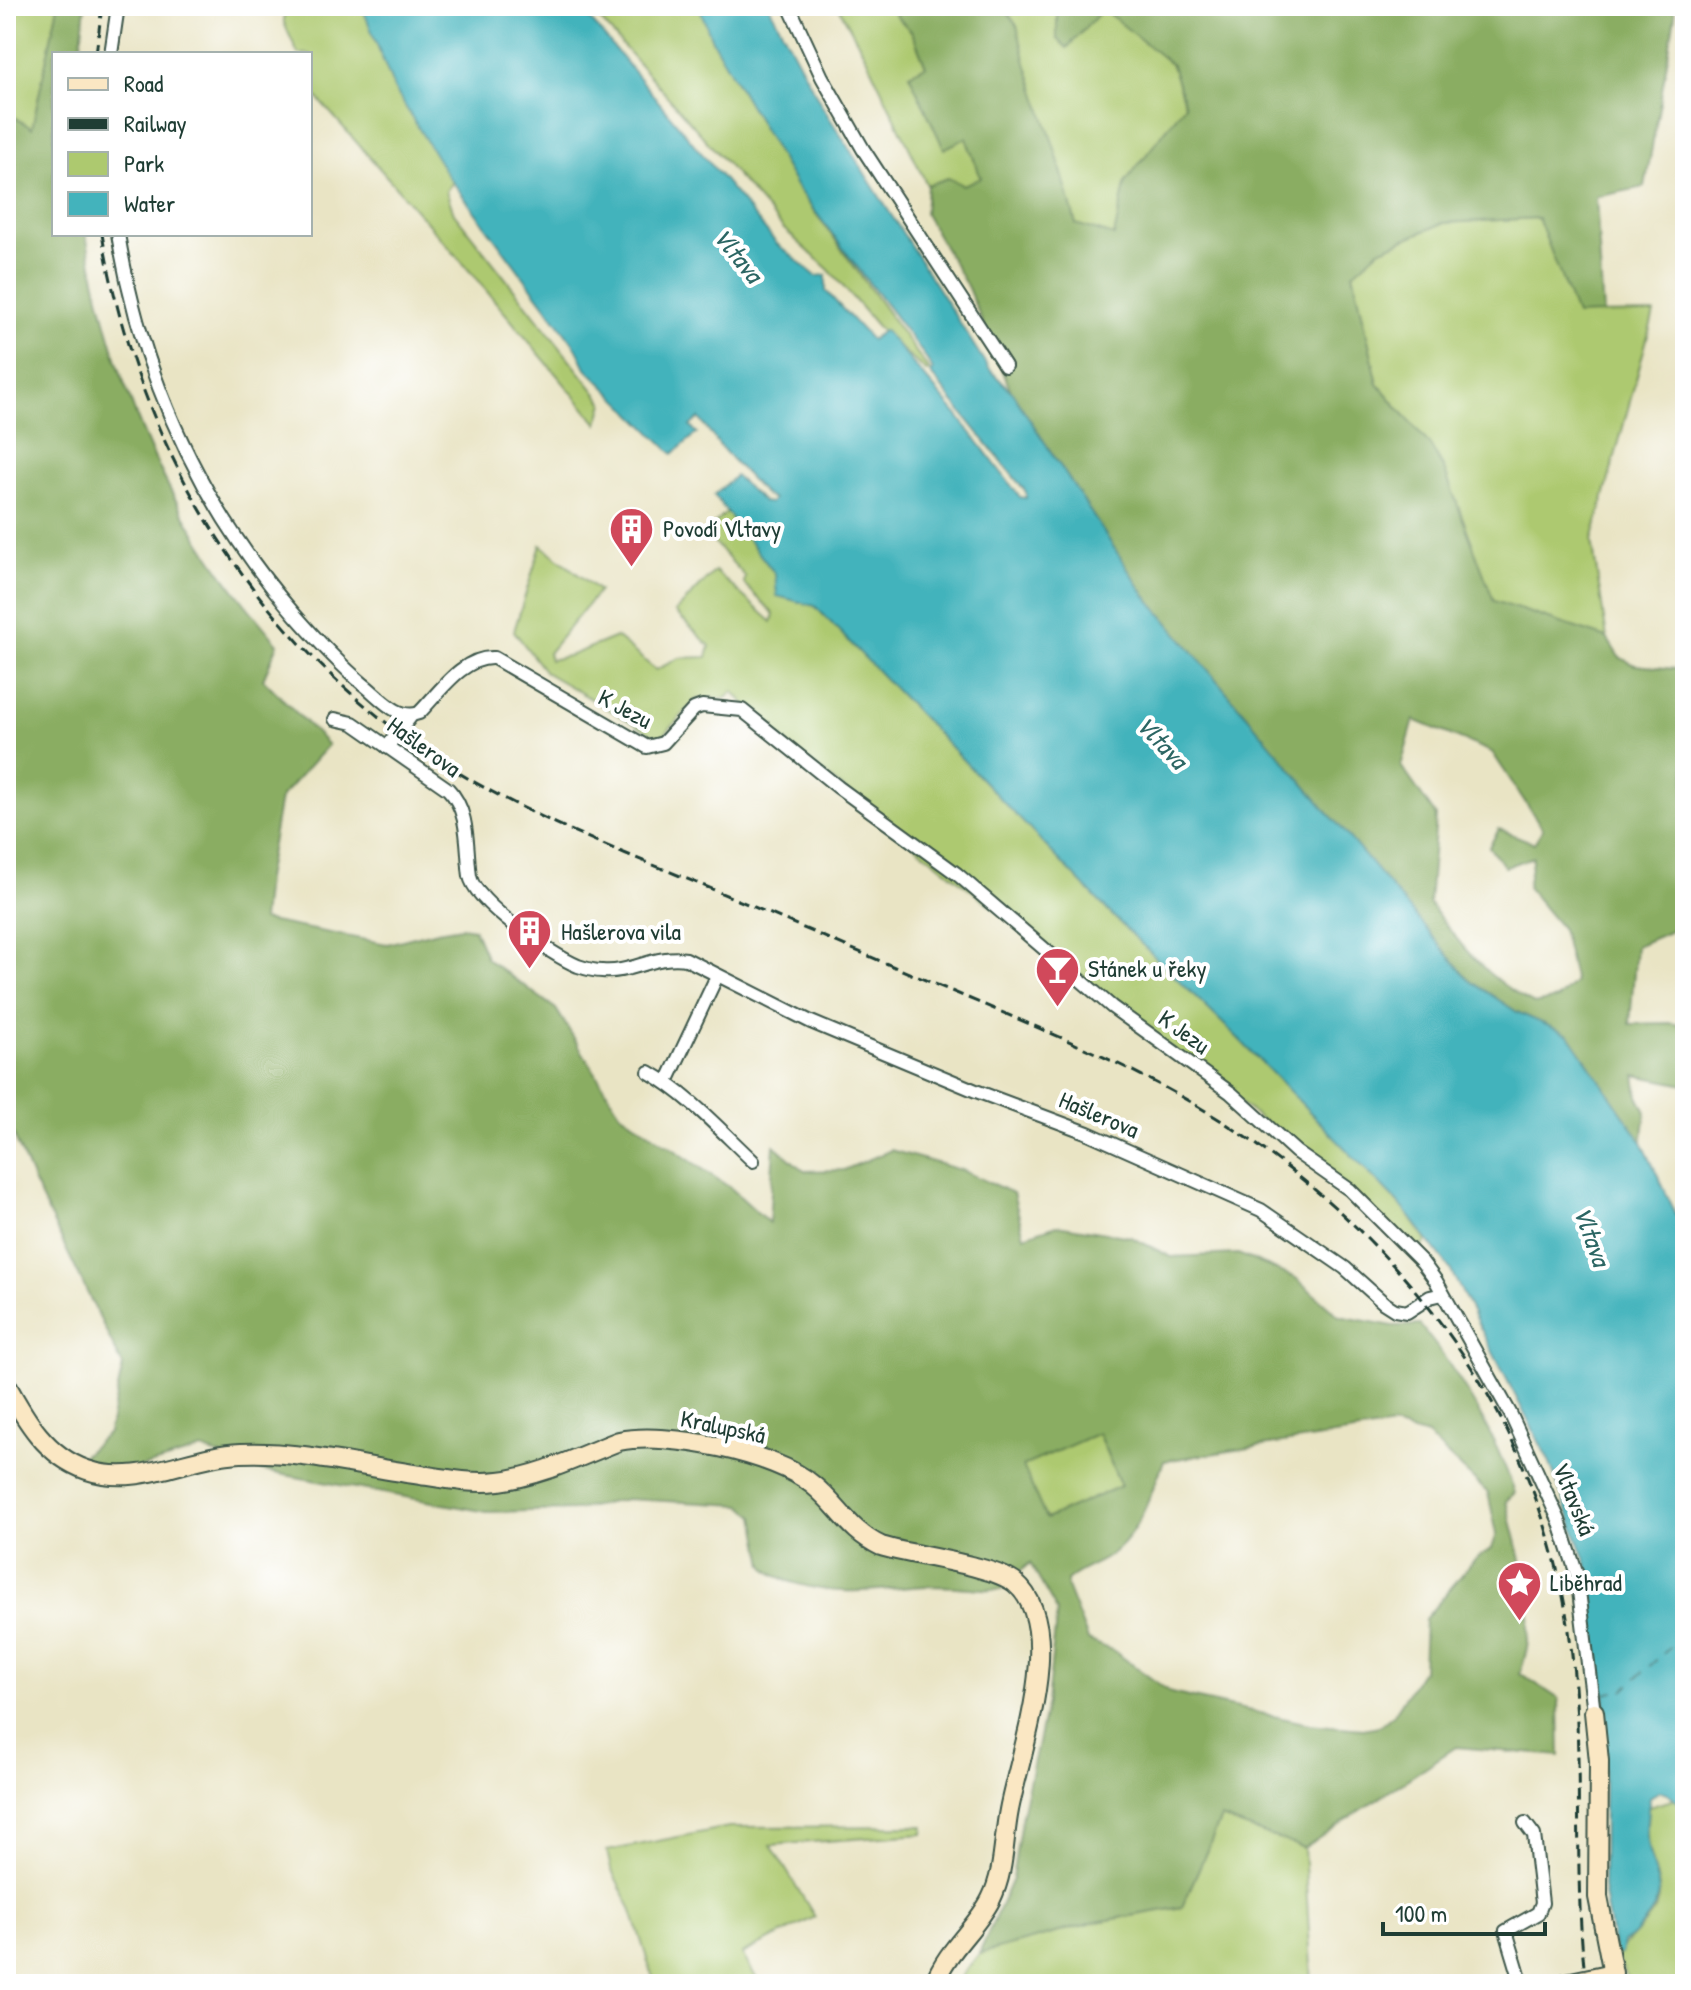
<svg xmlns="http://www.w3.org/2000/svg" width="1691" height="1990" font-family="'Patrick Hand',sans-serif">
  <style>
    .green { fill: #adc96f; stroke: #668352; stroke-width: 2 }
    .forest { fill: #8aad62; stroke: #54754b; stroke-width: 2; fill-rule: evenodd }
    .water { fill: #43b3bc; stroke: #317878; stroke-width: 2 }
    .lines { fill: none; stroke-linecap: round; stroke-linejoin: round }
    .ferry { stroke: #2c6664; stroke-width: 2; stroke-dasharray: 10 8; stroke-linecap: butt }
    .street-casing { stroke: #3d564a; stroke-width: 16 }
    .secondary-casing { stroke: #3d564a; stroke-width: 22 }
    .street { stroke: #fff; stroke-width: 12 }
    .secondary { stroke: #fae7c3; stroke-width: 18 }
    .rail { stroke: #1f3d34; stroke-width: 3; stroke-dasharray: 12 6; stroke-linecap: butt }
    .labels { text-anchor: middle; stroke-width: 8; stroke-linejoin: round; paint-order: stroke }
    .poi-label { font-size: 24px; fill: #1f3d34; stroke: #fff; text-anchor: start }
    .street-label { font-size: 24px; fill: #1f3d34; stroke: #fff }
    .water-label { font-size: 26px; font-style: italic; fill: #2c6664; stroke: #fff }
  </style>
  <rect width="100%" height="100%" fill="#fff"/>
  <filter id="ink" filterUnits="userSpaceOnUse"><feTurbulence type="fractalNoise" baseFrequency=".0125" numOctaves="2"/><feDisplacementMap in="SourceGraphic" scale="16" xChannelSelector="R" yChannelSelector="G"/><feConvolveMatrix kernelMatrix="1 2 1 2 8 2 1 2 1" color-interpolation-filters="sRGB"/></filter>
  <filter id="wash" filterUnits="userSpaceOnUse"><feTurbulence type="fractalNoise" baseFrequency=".006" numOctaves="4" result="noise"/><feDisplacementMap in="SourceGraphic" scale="32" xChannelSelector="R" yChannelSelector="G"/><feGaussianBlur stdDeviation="1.8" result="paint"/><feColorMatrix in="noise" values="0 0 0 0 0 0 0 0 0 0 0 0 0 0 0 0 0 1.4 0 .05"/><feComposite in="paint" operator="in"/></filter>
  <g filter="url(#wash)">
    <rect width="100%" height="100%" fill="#e9e4c4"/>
    <g class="green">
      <path d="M6,6H58L32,129L6,112Z"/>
      <path d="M284,6H362L394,88L453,182L446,191L454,213L604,403L598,424L474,276L315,95L310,83V54H298L284,23Z"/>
      <path d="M588,6H699L712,40L798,189L929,370L927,372L882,332L829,270L784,229Z"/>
      <path d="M838,6H898L900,9L896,15L912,32L926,67L909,74L944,148L966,138L981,179L963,185L948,178L927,185L865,55Z"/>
      <path d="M970,6H1057V38L1103,8L1172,65L1185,106L1126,181L1115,236L1055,257Z"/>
      <path d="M1538,218L1576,314L1654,313L1592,541L1607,638L1494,602L1444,469L1430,445L1378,384L1353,272L1379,250L1443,223Z"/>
      <path d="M727,512L775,574L780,596L815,606L1117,920L1235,1035L1404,1209L1427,1241L1416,1255L1350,1190L768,729L733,691L727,698L697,699L660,739L545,672L514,631L541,545L599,591L548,653L550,660L572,655L616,637L656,670L679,658L707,657L710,646L675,612L715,571L772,622L774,614L744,584L745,576L708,536L713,525Z"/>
      <path d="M1098,1433L1121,1486L1046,1519L1022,1466Z"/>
      <path d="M1676,1799L1685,1808V1984H1631L1615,1955C1625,1944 1649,1921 1656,1908C1666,1887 1650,1866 1648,1845C1646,1833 1647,1820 1648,1807Z"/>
      <path d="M1221,1818L1304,1848L1312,1984H955L979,1954L1096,1922L1182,1907Z"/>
      <path d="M924,1826L923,1834L771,1845L815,1917L742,1954L760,1984H655L631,1908L611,1869L607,1851L729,1827Z"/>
    </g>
    <g class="forest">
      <path d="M58,6H85L80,54H54V234H86C106,346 143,456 207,552C228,584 253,614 278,644L263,679L328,745L280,798L266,879L262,920L387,944L437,931L461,927L474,929L487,959L556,1009L620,1113L732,1189L769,1223L774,1145L804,1171L844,1170L891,1150L961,1170L1013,1193L1024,1236L1057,1225L1131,1237L1171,1257L1238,1254L1296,1278L1339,1316L1393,1326L1420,1325C1460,1375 1494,1433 1515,1493L1506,1501C1520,1559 1542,1615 1520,1673L1559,1699L1560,1756L1456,1747L1304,1848L1221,1818L1182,1907L1096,1922L979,1954L1012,1879L1022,1814L1047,1702L1057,1611L1030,1563L1003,1585L1002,1590C978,1589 953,1586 928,1586C900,1587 871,1593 842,1591C823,1591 773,1582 764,1565L755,1516L741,1505L626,1499L576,1510L487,1512L263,1471L202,1449L116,1475L78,1460L108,1433L123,1366L35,1185L6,1117V112L32,128ZM1393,1426L1427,1436L1488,1493L1497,1534L1492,1548L1474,1560L1425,1619L1423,1669L1394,1714L1380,1726L1362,1729L1309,1724L1171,1693L1114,1651L1088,1640L1067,1587V1580C1079,1570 1093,1566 1106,1558C1139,1537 1150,1495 1164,1461ZM1098,1433L1121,1486L1046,1519L1023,1466Z"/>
      <path d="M898,6H1003L1017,26L1026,63L1055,149L1076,224L1114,236L1126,181L1185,105L1172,65L1103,9L1067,48L1057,38V6H1673L1675,16L1645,187L1596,197L1603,314L1576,315L1538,218L1443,223L1379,250L1353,273L1378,384L1430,445L1444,469L1494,601L1607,638L1619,657L1635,665L1685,670V925L1636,946L1630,1024L1670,1023L1685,1026V1085L1635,1075L1638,1096L1646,1112L1642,1142L1569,1035L1517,1012L1469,980L1145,595L1011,391L968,288L925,214L927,185L948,178L963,185L981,178L966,138L944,149L909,74L926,66L912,32L895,15L900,9ZM1414,720L1492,752L1543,829L1534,843L1499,829L1489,847L1505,867L1533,857L1527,887L1562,929L1575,982L1557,999L1534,1004C1485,978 1462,947 1429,903L1436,816L1401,766Z"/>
    </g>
    <path class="water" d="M362,6H579L777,244L816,276L826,275V291L871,340L884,330L958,416L1020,497L1026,498V492L930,373L933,370L924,355L798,189L712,40L699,6H769L822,106L989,369L1011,391L1145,595L1469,980L1517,1012L1569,1035L1642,1142L1685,1233V1808L1667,1793L1660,1791L1650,1797C1647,1813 1645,1832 1648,1848C1655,1886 1671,1890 1642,1925C1636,1932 1632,1939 1623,1942L1621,1954L1615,1955L1603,1888L1605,1694L1599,1689L1587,1564L1549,1461L1450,1269L1404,1209L1235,1035L1117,920L815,606L777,596L775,574L714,495L735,476L763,502L770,503L773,499L765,495L720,446L699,418L690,426L697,433L673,454L586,368L576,347L446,173L394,88Z"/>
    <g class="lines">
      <path class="ferry" d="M1605,1694L1623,1690L1685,1634"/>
    </g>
  </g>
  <g filter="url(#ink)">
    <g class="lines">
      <defs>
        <g id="street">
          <path d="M789,6L822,77L863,149L1005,366"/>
          <path d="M111,54L118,6"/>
          <path d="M118,234C142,378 199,504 295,615C317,640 338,663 363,684C379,696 398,721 419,713C439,693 463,656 494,658L647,747L663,743L694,709L702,706L742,710L838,787L957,874L1112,1007L1231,1093L1296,1152L1350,1190L1422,1262L1436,1281L1510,1413L1559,1520L1577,1575L1594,1712"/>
          <path d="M335,719L353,723L448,789C470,811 466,847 470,876C474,902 553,956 578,966C584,968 595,971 602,971C630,974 655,954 686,959L811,1022L976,1091L1088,1133L1261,1210L1345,1268L1384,1303L1395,1310L1407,1312L1430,1297L1443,1294"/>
          <path d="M387,747L411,716"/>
          <path d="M649,1072C689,1095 720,1130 753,1161"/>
          <path d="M667,1082L717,976"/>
          <path d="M1522,1984L1506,1931L1538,1913L1542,1903L1534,1835L1525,1823"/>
        </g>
        <g id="secondary">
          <path d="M6,1384C25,1419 46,1456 87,1470C140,1488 188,1455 241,1453C298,1450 363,1467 421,1475C446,1479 473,1484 499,1481C541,1476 580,1456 619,1441C667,1431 776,1453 813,1485C839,1506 849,1531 881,1546C913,1556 993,1565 1015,1583C1068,1627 1019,1755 1009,1810C1003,1840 1005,1871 991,1899C976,1929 948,1948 934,1984"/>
          <path d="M1562,1984L1613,1973L1598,1897L1599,1761L1594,1712"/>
        </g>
      </defs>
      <use href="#street" class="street-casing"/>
      <use href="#secondary" class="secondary-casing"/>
      <use href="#street" class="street"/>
      <use href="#secondary" class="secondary"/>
      <g class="rail">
        <path d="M96,54L102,6"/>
        <path d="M102,234C138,450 252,636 435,758C519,813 615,849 707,887C788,921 868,956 949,990C1034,1026 1120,1060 1199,1107C1340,1191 1467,1323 1527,1476C1549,1530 1564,1588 1571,1646C1585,1758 1572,1872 1586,1984"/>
      </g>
    </g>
  </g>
  <defs>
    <symbol id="building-pin" viewBox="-11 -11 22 30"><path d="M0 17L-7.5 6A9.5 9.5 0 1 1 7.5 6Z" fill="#d1495b" stroke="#fff"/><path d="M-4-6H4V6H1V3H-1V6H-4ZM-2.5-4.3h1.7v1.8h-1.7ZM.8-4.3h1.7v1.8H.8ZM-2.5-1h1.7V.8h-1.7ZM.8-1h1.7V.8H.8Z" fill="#fff"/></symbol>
    <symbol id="bar-pin" viewBox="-11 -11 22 30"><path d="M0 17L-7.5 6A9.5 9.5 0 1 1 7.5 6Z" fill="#d1495b" stroke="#fff"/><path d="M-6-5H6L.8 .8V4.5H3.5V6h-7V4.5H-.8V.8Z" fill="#fff"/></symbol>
    <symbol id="sight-pin" viewBox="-11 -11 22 30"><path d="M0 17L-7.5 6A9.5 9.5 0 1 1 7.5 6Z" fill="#d1495b" stroke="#fff"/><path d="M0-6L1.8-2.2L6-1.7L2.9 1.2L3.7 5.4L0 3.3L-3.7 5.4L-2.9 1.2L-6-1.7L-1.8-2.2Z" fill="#fff"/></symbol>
  </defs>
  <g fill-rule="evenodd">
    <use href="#building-pin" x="606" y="504" width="51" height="69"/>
    <use href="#building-pin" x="504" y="906" width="51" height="69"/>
    <use href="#bar-pin" x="1032" y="944" width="51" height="69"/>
    <use href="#sight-pin" x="1494" y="1558" width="51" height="69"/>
  </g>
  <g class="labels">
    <g class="poi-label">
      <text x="663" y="537">Povodí Vltavy</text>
      <text x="561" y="940">Hašlerova vila</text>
      <text x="1088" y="977">Stánek u řeky</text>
      <text x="1550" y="1591">Liběhrad</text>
    </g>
    <g class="street-label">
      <text transform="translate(625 709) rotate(28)" y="8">K Jezu</text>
      <text transform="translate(424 747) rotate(36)" y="8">Hašlerova</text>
      <text transform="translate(1184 1032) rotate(36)" y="8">K Jezu</text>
      <text transform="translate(1099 1115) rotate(23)" y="8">Hašlerova</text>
      <text transform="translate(723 1427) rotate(12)" y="8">Kralupská</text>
      <text transform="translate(1574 1499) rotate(68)" y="8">Vltavská</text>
    </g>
    <g class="water-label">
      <text transform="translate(738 255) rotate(51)" y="9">Vltava</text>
      <text transform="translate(1162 742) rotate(47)" y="9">Vltava</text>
      <text transform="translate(1592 1236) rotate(70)" y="9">Vltava</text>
    </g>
  </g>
  <rect width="1691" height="1990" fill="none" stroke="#fff" stroke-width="32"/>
  <rect x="52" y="52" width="260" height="184" fill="#ffffff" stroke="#a5b1ae" stroke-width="2"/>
  <rect x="68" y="78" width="40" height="12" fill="#fae7c3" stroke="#a5b1ae" stroke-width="2"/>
  <text x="124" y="92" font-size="24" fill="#1f3d34">Road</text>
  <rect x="68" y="118" width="40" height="12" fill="#1f3d34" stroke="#a5b1ae" stroke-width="2"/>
  <text x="124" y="132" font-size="24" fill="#1f3d34">Railway</text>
  <rect x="68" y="152" width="40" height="24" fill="#adc96f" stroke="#a5b1ae" stroke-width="2"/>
  <text x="124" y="172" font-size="24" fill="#1f3d34">Park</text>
  <rect x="68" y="192" width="40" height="24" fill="#43b3bc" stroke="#a5b1ae" stroke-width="2"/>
  <text x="124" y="212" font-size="24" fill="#1f3d34">Water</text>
  <path d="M1383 1922v12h162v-12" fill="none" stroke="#1f3d34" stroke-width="4"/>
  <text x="1395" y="1922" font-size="24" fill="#1f3d34" stroke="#ffffff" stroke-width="6" paint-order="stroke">100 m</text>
</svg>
